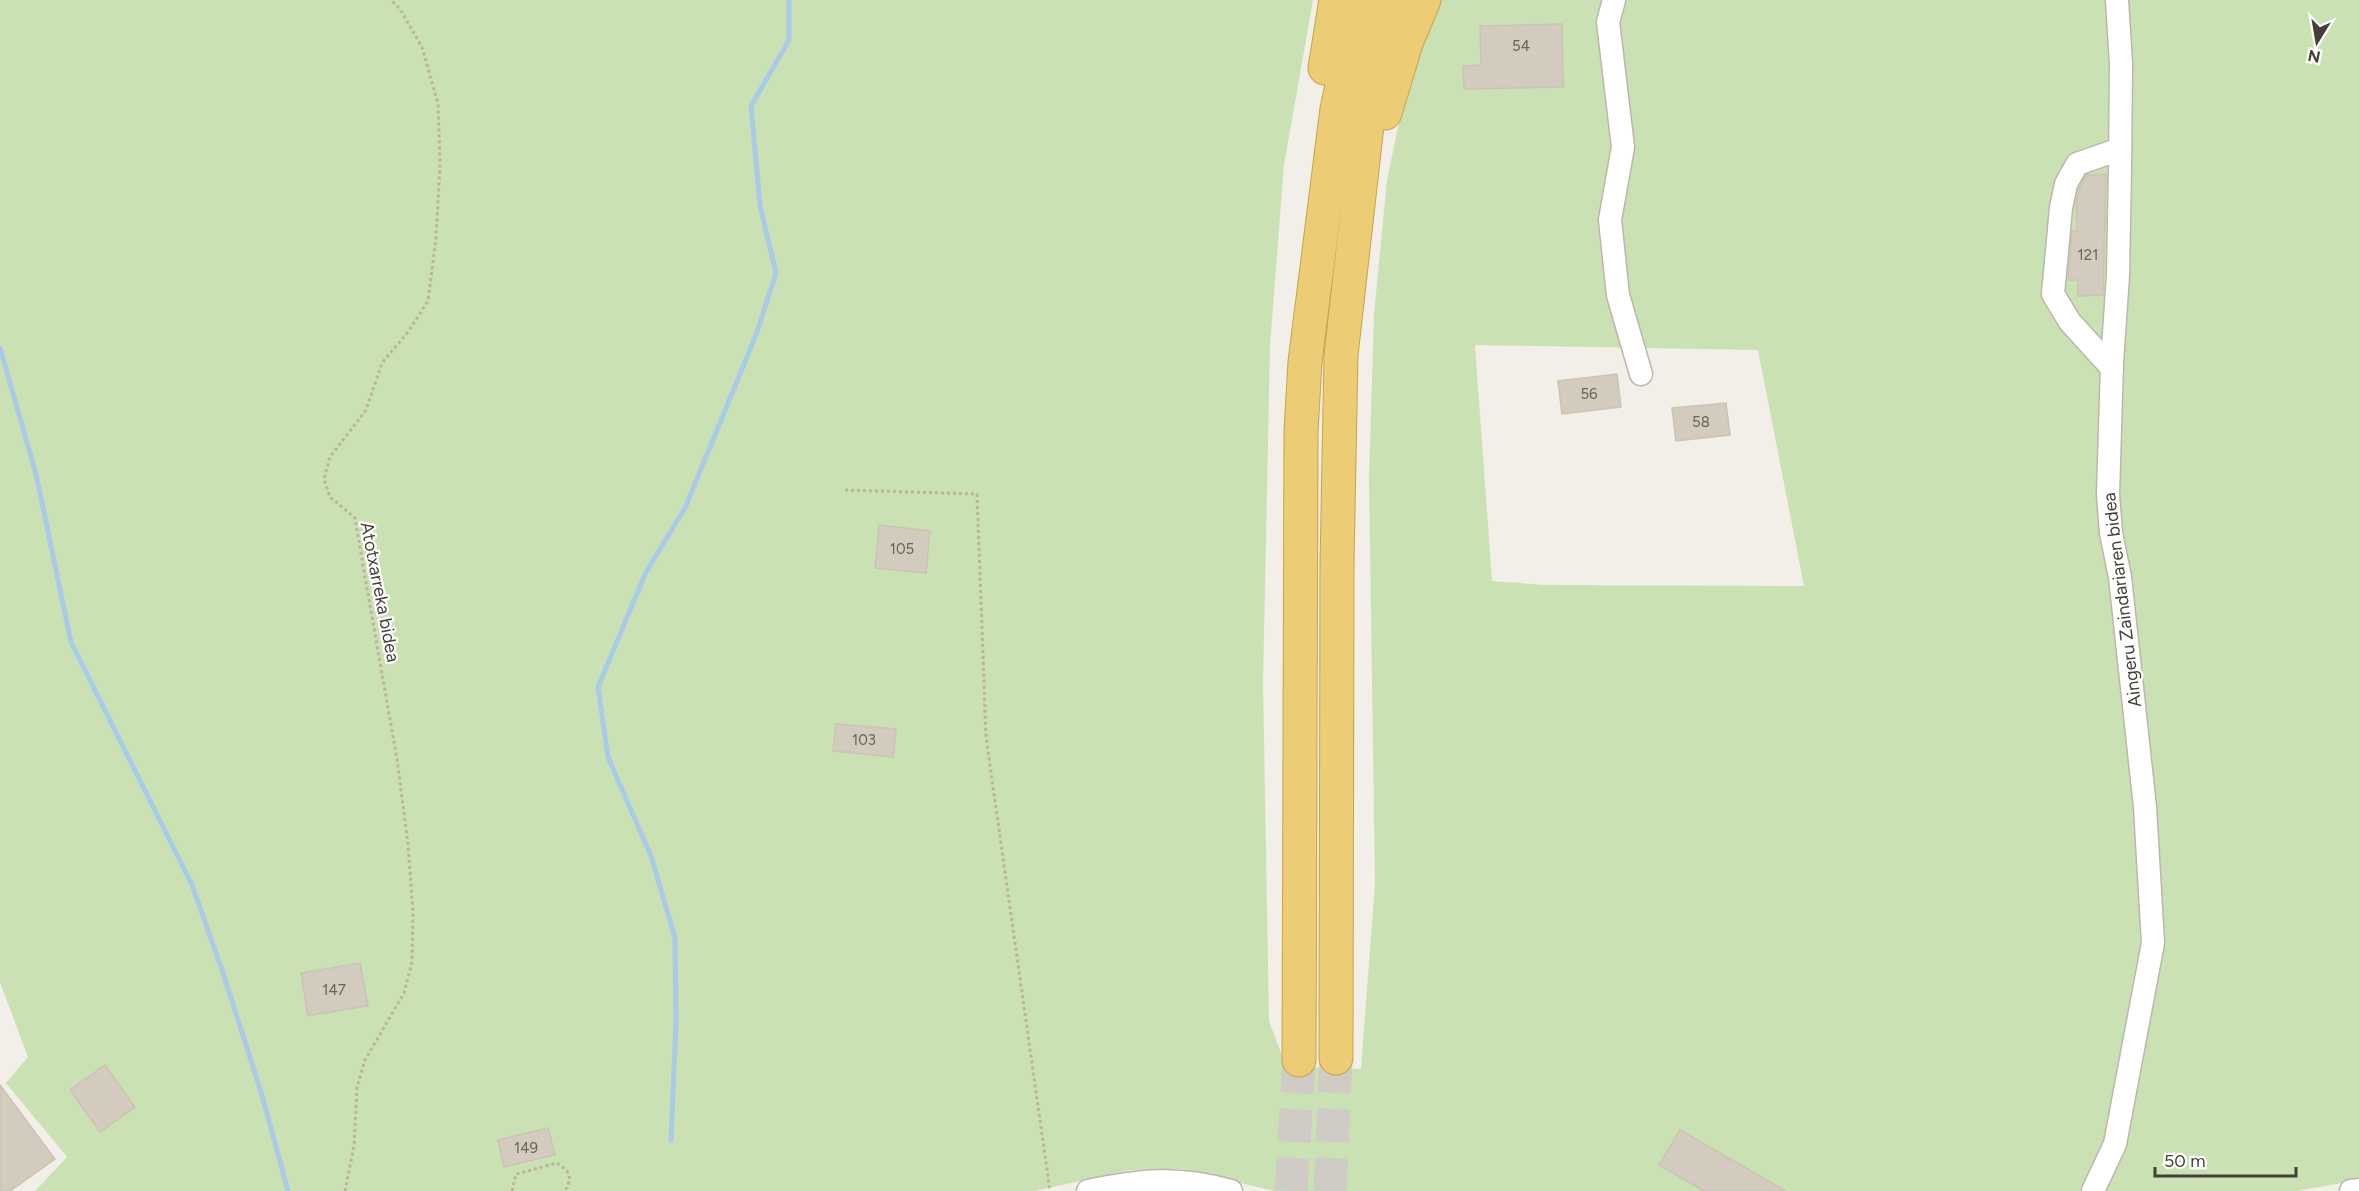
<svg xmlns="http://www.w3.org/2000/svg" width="2359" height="1191" font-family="Figtree,sans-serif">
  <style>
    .green { fill: #cae1b4; fill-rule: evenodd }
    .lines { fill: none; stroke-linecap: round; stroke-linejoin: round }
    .stream { stroke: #aacbe7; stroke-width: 5 }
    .building { fill: #d2cbbe; stroke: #ccc3b2; stroke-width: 1.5 }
    .highway-tunnel { stroke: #ceccc4; stroke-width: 33; stroke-dasharray: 33 16; stroke-linecap: butt }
    .minor-casing { stroke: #bcb7ab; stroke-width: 25 }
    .highway-casing { stroke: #cba248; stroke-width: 35 }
    .path { stroke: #bcb39e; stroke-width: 3; stroke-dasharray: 3 3; stroke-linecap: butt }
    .minor { stroke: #fff; stroke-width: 22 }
    .highway { stroke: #edcc76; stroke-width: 33 }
    .labels { text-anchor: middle; stroke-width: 4.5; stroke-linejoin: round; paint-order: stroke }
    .number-label { font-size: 15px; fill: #686259 }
    .street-label { font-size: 18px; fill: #443f37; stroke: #fff }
  </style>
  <rect width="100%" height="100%" fill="#f1efe7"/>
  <path class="green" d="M0,0H1313L1284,165L1270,345L1263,683L1269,1021L1286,1066L1361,1069L1375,883L1369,478L1374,314L1387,180L1406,89L1436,12L1423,0H2359V1180L2297,1191H1274L1182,1169L1130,1170L1035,1191H35L67,1157L6,1083L28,1057L0,982ZM1475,345L1758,350L1804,586L1544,585L1492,581Z"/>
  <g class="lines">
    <g class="stream">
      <path d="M0,348L36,474L71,642L192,885L222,970L262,1095L288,1191"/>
      <path d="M671,1140L676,1022L675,938L651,856L608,757L598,687L646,572L685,508L756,335L776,273L760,205L751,106L789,40V0"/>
    </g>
  </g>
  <g class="building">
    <path d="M1562,24L1563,87L1464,89L1463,66L1481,65L1480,26Z"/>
    <path d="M2106,174L2103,295L2078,296V280H2068L2072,231H2077L2076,202L2079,189L2086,175Z"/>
    <path d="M1617,374L1621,407L1562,414L1558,381Z"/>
    <path d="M1726,403L1730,435L1676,441L1672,408Z"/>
    <path d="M879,525L930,531L926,573L875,568Z"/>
    <path d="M836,724L896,729L893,757L833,751Z"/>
    <path d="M360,963L368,1006L308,1016L301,973Z"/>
    <path d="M105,1065L135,1107L100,1132L70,1090Z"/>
    <path d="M0,1085L55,1159L10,1191H0Z"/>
    <path d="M548,1128L555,1155L504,1167L498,1140Z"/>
    <path d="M1680,1130L1786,1191H1704L1659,1165Z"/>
  </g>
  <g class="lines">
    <g class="highway-tunnel">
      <path d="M1291,1191L1299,1060"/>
      <path d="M1330,1191L1336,1058"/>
    </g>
    <defs>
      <g id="minor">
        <path d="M1614,0L1608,22L1623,147L1610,220L1618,295L1641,374"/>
        <path d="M2112,368L2070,322L2053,294L2061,208L2066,184L2077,164L2120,149"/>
        <path d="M1088,1191C1141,1180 1178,1176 1231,1191"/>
        <path d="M2093,1191L2115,1144L2153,943L2145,807L2120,577L2111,533L2108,495L2112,363L2118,275L2120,169L2121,64L2117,0"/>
        <path d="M2351,1191L2359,1190"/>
      </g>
      <g id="highway">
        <path d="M1325,68L1336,0"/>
        <path d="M1385,113L1406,43L1424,0"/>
        <path d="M1336,1058L1337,564L1341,355L1372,81L1389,0"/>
        <path d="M1299,1060L1301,431L1305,362L1337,109L1361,0"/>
      </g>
    </defs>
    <use href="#minor" class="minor-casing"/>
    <use href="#highway" class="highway-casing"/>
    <g class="path">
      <path d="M845,490L977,494L986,737L1050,1191"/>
      <path d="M345,1191L354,1146L357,1087L365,1060L404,993L412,962L413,912L408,844L397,759L364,571L355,518L330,497L324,479L330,457L366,410L382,363L408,332L428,301L436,238L440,164L438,104L422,47L400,9L391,0"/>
      <path d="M512,1191L516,1174L557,1163L567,1171L570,1179L567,1188L562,1191"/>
    </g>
    <use href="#minor" class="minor"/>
    <use href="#highway" class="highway"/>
  </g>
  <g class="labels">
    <g class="number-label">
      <text x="1521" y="51">54</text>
      <text x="2088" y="260">121</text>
      <text x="1589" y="399">56</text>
      <text x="1701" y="427">58</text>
      <text x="902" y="554">105</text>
      <text x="864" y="745">103</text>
      <text x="334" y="995">147</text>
      <text x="526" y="1153">149</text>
    </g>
    <g class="street-label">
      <text transform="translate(380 592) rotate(79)" y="6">Atotxarreka bidea</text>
      <text transform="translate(2122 600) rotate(-97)" y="6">Aingeru Zaindariaren bidea</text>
    </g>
  </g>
  <g transform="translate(2317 42) rotate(191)" stroke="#ffffff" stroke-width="4.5" paint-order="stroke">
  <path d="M0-4.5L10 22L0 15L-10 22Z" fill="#443f37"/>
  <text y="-9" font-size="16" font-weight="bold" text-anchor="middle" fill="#443f37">N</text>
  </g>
  <path d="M2155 1167v9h141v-9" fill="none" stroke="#443f37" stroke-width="3"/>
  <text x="2164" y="1167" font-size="18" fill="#443f37" stroke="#ffffff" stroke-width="4.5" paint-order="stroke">50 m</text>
</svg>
